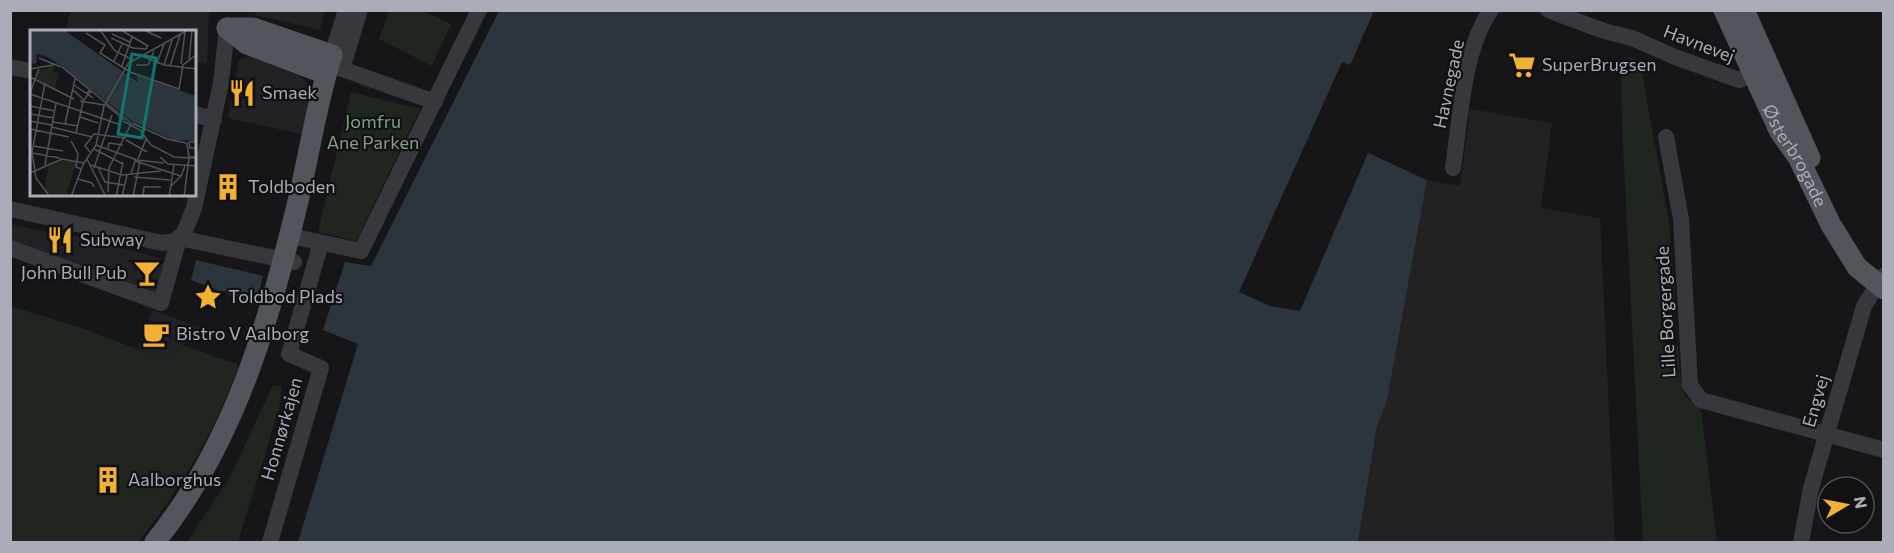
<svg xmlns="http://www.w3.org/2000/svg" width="1894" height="553" font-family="Commissioner,sans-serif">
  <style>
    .built { fill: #222225 }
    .green { fill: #1e261f }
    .water { fill: #2c353c }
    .pier { fill: #161618 }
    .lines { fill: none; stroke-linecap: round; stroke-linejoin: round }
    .minor { stroke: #37383d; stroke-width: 16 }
    .major { stroke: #53555c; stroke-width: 21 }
    .labels { text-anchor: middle; stroke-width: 4.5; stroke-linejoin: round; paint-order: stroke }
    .street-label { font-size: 18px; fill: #a8adb8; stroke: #111113 }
    .poi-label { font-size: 18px; fill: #a8adb8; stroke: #111113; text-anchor: start }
    .park-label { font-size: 18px; fill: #7fa381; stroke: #111113 }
    .inset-road { fill: none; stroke: #505258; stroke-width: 1.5 }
    .view { fill: #0f766e; fill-opacity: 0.15; stroke: #0f766e; stroke-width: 3 }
    .inset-edge { fill: none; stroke: #a8adb8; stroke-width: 3 }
  </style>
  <rect width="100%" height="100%" fill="#161618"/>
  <g class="built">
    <path d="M70,11H209L207,64L195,62V32L66,31Z"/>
    <path d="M256,11V10L324,11L320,30L255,15Z"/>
    <path d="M248,56L300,76L308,84L311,98L301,134L228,118L239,60Z"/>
    <path d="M1470,109L1552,123L1541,208L1600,218L1615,542H1358L1377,426L1387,401L1427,180L1460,186Z"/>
    <path d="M10,224L47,232L49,229L171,261L160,296L11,243Z"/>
    <path d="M153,310L206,330L182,345L168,361L137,349Z"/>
  </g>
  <g class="green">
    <path d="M389,11H423L451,24L432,66L379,39Z"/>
    <path d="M1628,57L1640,62L1669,223L1675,299L1661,302V343L1678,345L1680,376L1686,397L1701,409L1717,542H1643L1622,126L1621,76Z"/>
    <path d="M351,92L420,109L356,241L318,232Z"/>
    <path d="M10,306L85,329L168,361L182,345L239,365C213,435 184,484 138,542H11Z"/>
    <path d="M273,385L282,387L279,408L238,542H187L229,479Z"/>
  </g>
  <g class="water">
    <path d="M499,11H1374L1251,289L1274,300L1297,304L1364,151L1427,180L1387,401L1377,426L1358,542H298L358,344L323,330L345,262L371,266Z"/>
    <path d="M196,260L263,276L256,305L191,280Z"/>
  </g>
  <path class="pier" d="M1342,62L1350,65L1252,289L1274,300L1297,304L1364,151L1368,153L1300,311L1270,306L1239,292Z"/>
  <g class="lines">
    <g class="minor">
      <path d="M360,10L342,69L435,102"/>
      <path d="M1548,10L1604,31L1632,38L1675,57L1739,80L1763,70"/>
      <path d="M332,55L346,10"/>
      <path d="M10,67L32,71"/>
      <path d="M195,114L214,120"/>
      <path d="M1666,137L1681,219L1690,385L1701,400L1884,450"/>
      <path d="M1453,168C1460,122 1463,49 1491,10"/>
      <path d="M10,209L162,243L175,241L184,233L194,208L221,83L227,28"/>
      <path d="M179,238L294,262"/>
      <path d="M300,238L361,251L479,10"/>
      <path d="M10,248L161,303L179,238"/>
      <path d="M270,542L321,368L289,354L321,243"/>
      <path d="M1801,542L1811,488L1864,306L1883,276"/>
    </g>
    <g class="major">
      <path id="s1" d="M1724,10L1780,132L1798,157L1831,225L1857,267L1884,289"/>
      <path d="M1744,10L1810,158"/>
      <path d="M227,28L247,44L326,74"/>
      <path d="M227,28H253L332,55"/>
      <path d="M155,542C235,443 270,319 299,197C310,150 317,101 332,55"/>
    </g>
  </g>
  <defs>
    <symbol id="supermarket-bare" viewBox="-9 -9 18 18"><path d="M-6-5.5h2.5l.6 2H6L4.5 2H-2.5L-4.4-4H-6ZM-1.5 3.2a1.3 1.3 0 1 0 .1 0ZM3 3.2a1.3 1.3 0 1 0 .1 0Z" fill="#f2b134" stroke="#111113" stroke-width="2.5" paint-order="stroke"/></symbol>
    <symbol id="restaurant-bare" viewBox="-9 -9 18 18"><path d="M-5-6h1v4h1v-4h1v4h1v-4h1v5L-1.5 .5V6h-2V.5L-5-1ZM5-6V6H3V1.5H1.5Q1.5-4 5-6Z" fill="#f2b134" stroke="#111113" stroke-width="2.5" paint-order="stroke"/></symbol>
    <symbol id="building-bare" viewBox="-9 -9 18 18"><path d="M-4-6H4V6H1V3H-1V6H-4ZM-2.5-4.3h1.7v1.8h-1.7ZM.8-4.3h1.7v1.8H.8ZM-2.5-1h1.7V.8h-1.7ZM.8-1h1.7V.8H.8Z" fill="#f2b134" stroke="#111113" stroke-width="2.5" paint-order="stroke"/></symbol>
    <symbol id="bar-bare" viewBox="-9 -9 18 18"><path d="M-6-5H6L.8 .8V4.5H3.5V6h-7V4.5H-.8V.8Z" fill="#f2b134" stroke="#111113" stroke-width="2.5" paint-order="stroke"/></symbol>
    <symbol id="sight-bare" viewBox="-9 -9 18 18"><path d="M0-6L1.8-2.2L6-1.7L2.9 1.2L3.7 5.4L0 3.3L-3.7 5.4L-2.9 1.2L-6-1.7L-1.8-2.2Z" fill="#f2b134" stroke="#111113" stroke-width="2.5" paint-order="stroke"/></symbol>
    <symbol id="cafe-bare" viewBox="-9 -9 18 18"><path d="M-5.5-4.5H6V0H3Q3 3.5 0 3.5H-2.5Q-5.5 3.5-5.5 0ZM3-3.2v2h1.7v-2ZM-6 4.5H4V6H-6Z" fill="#f2b134" stroke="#111113" stroke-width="2.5" paint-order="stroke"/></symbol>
  </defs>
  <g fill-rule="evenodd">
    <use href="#supermarket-bare" x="1503" y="46" width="38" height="38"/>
    <use href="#restaurant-bare" x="223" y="74" width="38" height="38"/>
    <use href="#building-bare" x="209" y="168" width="38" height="38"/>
    <use href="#restaurant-bare" x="41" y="221" width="38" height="38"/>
    <use href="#bar-bare" x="128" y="254" width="38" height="38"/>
    <use href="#sight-bare" x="189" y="278" width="38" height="38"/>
    <use href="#cafe-bare" x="137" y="315" width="38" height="38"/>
    <use href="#building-bare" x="89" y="461" width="38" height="38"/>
  </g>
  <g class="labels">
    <g class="street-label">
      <text transform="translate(1699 44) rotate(21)" y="6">Havnevej</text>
      <text transform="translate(1449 84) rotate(-78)" y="6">Havnegade</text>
      <text dy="6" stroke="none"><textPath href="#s1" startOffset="162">Østerbrogade</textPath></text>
      <text transform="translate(1666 312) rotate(-93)" y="6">Lille Borgergade</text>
      <text transform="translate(1816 401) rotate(-74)" y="6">Engvej</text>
      <text transform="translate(282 429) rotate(-74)" y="6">Honnørkajen</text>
    </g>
    <g class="poi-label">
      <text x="1542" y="71">SuperBrugsen</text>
      <text x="262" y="99">Smaek</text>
      <text x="248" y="193">Toldboden</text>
      <text x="80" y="246">Subway</text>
      <text x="127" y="279" text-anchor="end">John Bull Pub</text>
      <text x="228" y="303">Toldbod Plads</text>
      <text x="176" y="340">Bistro V Aalborg</text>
      <text x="128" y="486">Aalborghus</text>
    </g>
    <g class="park-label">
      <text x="373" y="128">Jomfru<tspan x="373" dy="21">Ane Parken</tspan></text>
    </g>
  </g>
  <g transform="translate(30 30)">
    <rect width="166" height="166" fill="#161618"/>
    <path d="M25,35L23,43L29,42L25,59L7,49L10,40ZM33,129L47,132L37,162L40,166H21L14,160L19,135Z" fill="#1e261f"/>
    <path d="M0,0H34L109,53L106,45L166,66V111L143,110L102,91L20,28L7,24L6,34L0,33Z" fill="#2c353c"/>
    <path class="inset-road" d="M70,0L85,21L103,30M91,0L118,16M114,0L131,8M56,3L75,15L70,23L100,42L149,59L153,35L167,24M82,4L100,12M81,8L103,18L116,19L118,15M114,27L134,35L167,39M9,28L31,37M84,31L92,14M159,31L162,0M99,33L158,0M127,33L134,14M151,34L155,2M106,35H118L124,21M134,35L142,10M92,36L102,7M140,36L150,5M32,37L60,60L57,63M0,39L23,35M0,47L44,69M15,53L2,122L6,148L20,167M44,55L63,68M43,60L54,70L61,61L101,93M0,63L9,39M0,64L71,88M50,71L74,75M76,75L94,90M0,76L25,81M73,78L99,32M0,84L24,88M50,87L68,93M71,88L91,95M0,91L22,95M93,91L110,100L121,115L144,127L159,128L154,167M23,92L48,96M102,93L137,109L156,113M35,94L45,49M22,97L62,107M0,99L39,107M46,103L53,72M96,110L117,122M41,111L48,124L46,137L51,139M167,112H159L160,118H167M66,115L107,130L134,133M3,116L33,121M78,118L79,113L93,115M64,119L93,134M60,122L55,116L64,104L96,108M2,123L30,128M130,127L138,134L167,136M167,127H159L157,113L159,128H167M57,129L76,167M108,129L116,109M54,133L66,115L74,76M15,135L26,73M61,135L92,145L131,141M68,137L75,152L94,155M64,138L82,85M0,143L32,129L54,133M101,144L105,131L151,146M104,147L140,150M48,149L62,153L64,157M140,157L151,146L155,136M78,162L79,138L101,94M41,167L54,132M86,167L93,132M92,167L97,145M103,167L110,131M113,167L114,157H131M139,167L144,135"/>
    <path class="view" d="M102,24L126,28L112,108L88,104Z"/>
    <rect width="166" height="166" class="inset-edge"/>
  </g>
  <rect width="1894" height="553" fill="none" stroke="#a8adb8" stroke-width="24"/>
  <g transform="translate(1846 505) rotate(80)"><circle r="28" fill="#111113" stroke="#4d4f55" stroke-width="1.5"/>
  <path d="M0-4.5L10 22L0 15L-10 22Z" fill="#f2b134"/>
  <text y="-9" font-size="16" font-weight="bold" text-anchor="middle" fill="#a8adb8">N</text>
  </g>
</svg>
